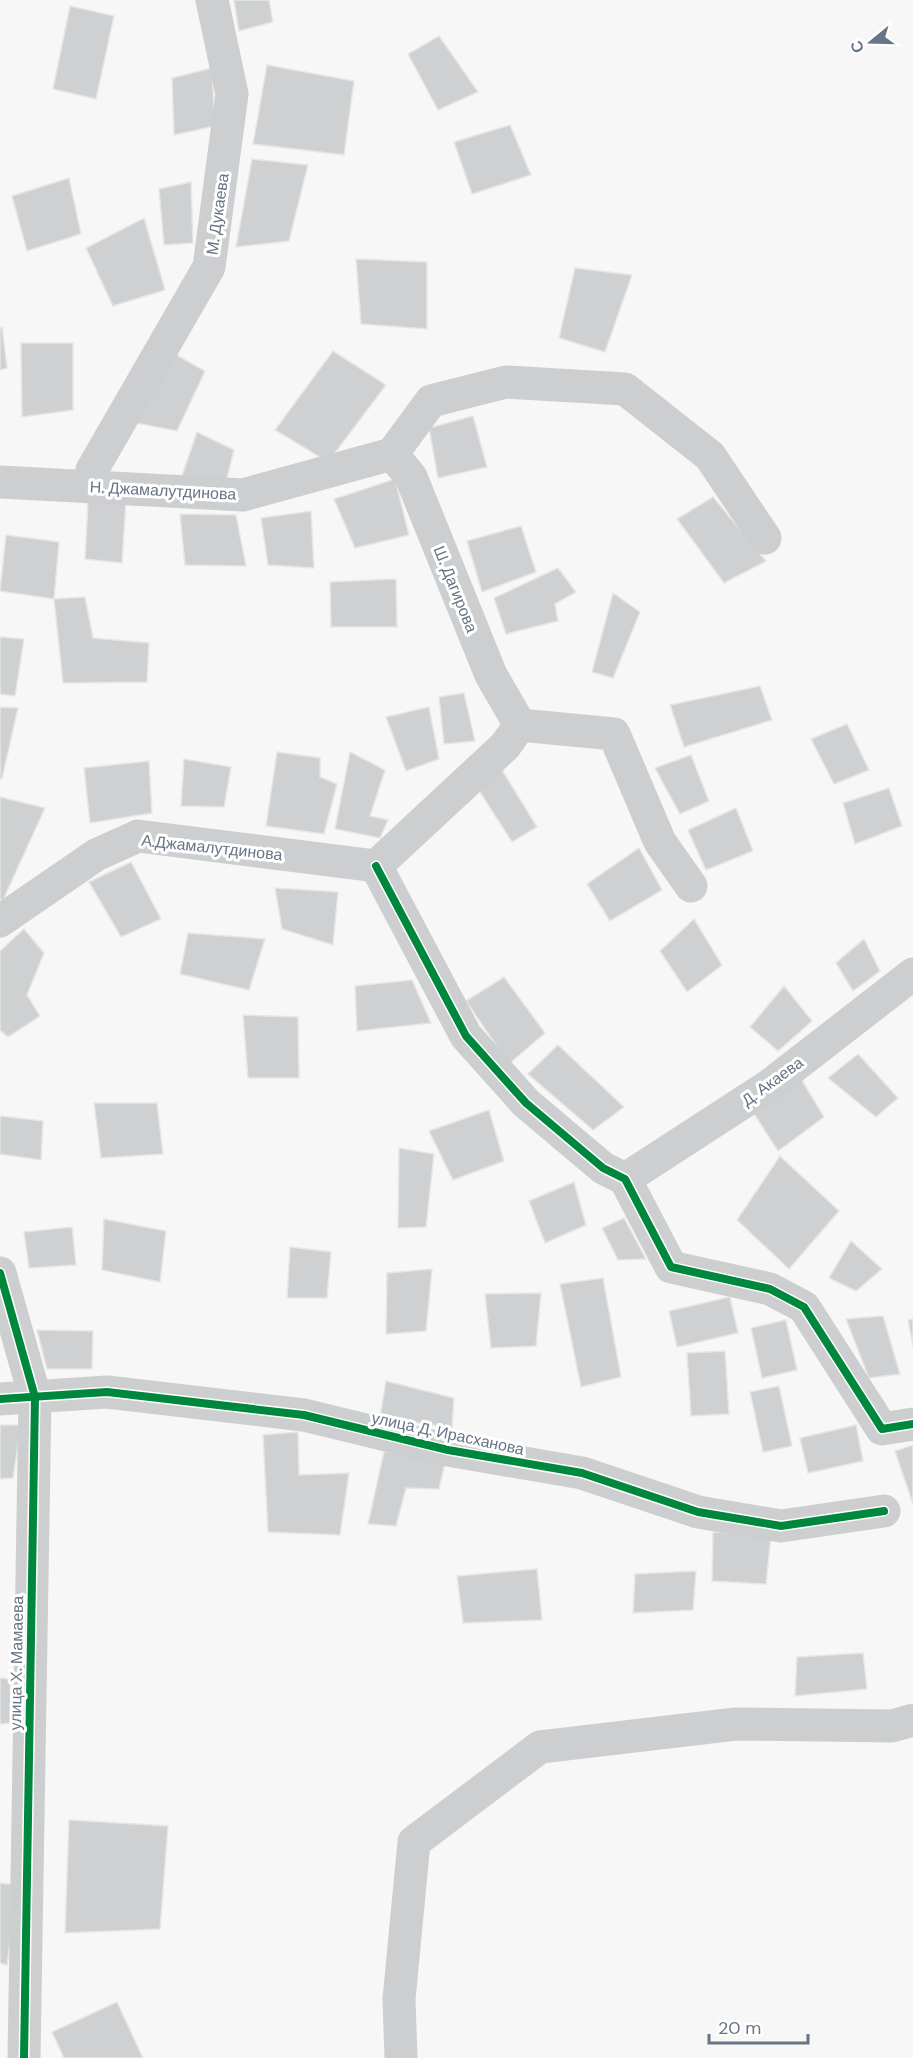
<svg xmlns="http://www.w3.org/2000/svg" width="913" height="2058" font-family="'DM Sans',sans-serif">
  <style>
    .building { fill: #cfd0d2; stroke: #e6e6e6; stroke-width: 1.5 }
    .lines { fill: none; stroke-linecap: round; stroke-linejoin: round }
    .minor { stroke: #cdced0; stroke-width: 33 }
    .cycleway-casing { stroke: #fff; stroke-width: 11 }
    .cycleway { stroke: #00873e; stroke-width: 8 }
    .labels { text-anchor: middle; stroke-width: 6; stroke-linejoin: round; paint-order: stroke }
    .street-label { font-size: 16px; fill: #687586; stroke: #fff }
  </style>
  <rect width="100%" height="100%" fill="#f7f7f7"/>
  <g class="building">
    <path d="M234,0H269L273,22L239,31Z"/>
    <path d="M70,6L114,16L96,99L53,89Z"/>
    <path d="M439,36L478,92L438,110L408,54Z"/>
    <path d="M267,65L354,81L344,155L253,144Z"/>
    <path d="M212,68L215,126L174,135L172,78Z"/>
    <path d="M510,125L531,175L472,194L454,142Z"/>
    <path d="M252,159L308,165L289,241L236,247Z"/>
    <path d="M69,178L81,234L27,251L12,196Z"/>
    <path d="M191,182L193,243L164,245L159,189Z"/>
    <path d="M144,218L165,290L113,306L86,248Z"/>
    <path d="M356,259L427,262V329L361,324Z"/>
    <path d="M575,268L632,275L605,352L559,338Z"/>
    <path d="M2,327L7,368L0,370V328Z"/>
    <path d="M21,343H73V410L22,417Z"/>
    <path d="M333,351L386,385L328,462L275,430Z"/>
    <path d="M173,353L205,371L177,431L136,423Z"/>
    <path d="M473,416L487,467L438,478L429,428Z"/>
    <path d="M197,432L234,450L226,482L182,476Z"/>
    <path d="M395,479L409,535L355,548L334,499Z"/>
    <path d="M713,497L766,561L724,583L677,519Z"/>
    <path d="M126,501L122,563L85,559L88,502Z"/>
    <path d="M311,511L314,568L268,565L261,518Z"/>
    <path d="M180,514L236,515L246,566L185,565Z"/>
    <path d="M521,526L536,572L482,592L467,541Z"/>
    <path d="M6,535L59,542L54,599L0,591Z"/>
    <path d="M558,568L576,592L555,604L558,621L506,634L494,598Z"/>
    <path d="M396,579L397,627H331L330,582Z"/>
    <path d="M613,593L640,612L613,678L592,672Z"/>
    <path d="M85,597L93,638L149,643L147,682L63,683L54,599Z"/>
    <path d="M0,637L24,639L15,696L0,694Z"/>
    <path d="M760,686L772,720L684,747L670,705Z"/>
    <path d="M464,693L475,741L444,744L439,697Z"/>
    <path d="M0,707L18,708L2,779H0Z"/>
    <path d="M429,707L439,759L406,771L386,717Z"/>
    <path d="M847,724L869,770L834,784L811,739Z"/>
    <path d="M277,752L320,758V777L337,784L324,834L266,826Z"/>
    <path d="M350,752L385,770L370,816L388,820L380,838L335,829Z"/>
    <path d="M691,755L709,801L680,814L655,768Z"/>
    <path d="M184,759L231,767L224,807L181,806Z"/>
    <path d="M149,761L152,813L90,823L84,768Z"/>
    <path d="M502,770L537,827L512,842L478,789Z"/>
    <path d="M889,788L902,826L855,844L843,803Z"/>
    <path d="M0,797L45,808L3,900L0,899Z"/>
    <path d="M736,808L753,851L706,870L688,830Z"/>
    <path d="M639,848L662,890L610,921L587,884Z"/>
    <path d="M131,862L161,919L121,937L89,882Z"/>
    <path d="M275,888L338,892L333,945L282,929Z"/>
    <path d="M694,919L722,965L687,992L660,951Z"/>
    <path d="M24,929L44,953L27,995L40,1016L8,1037L0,1030V951Z"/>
    <path d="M188,933L265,939L249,990L180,974Z"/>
    <path d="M864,939L880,971L853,991L836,963Z"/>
    <path d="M504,977L545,1033L509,1064L466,1001Z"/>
    <path d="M412,980L431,1023L357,1031L355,986Z"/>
    <path d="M784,986L812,1021L778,1051L750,1027Z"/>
    <path d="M243,1015L298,1017L299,1078H248Z"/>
    <path d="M558,1045L624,1107L593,1130L528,1074Z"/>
    <path d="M858,1054L898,1098L876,1117L828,1078Z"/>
    <path d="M800,1077L824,1117L778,1151L753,1112Z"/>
    <path d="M94,1103H157L163,1154L101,1158Z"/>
    <path d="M489,1110L504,1161L453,1180L429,1131Z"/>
    <path d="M0,1116L43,1121L41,1160L0,1154Z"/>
    <path d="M399,1148L434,1154L426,1227L398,1228Z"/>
    <path d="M780,1156L839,1211L789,1269L737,1220Z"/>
    <path d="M574,1182L586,1225L545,1243L529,1201Z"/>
    <path d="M624,1218L646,1259L618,1260L602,1228Z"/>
    <path d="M104,1219L166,1231L160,1282L102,1270Z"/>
    <path d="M72,1227L76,1265L29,1268L24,1232Z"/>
    <path d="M851,1241L882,1269L856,1291L829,1278Z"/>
    <path d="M290,1247L331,1252L327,1298H287Z"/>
    <path d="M432,1269L426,1331L386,1334L387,1273Z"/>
    <path d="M603,1278L621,1377L581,1387L560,1284Z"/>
    <path d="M541,1293L536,1346L491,1348L485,1294Z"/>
    <path d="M730,1297L738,1333L677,1347L669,1311Z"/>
    <path d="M883,1316L900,1374L869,1378L846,1319Z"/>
    <path d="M913,1319V1346L908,1320Z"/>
    <path d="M786,1320L797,1370L762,1378L751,1328Z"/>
    <path d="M37,1330L93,1331L92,1369H47Z"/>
    <path d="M725,1351L729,1414L691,1416L687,1353Z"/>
    <path d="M386,1381L454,1398L452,1428L380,1417Z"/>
    <path d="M779,1386L792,1446L763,1452L750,1392Z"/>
    <path d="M0,1425H21L13,1478L0,1479Z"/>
    <path d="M856,1425L863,1461L808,1473L800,1438Z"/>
    <path d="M298,1432L299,1475L349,1473L340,1535L268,1532L263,1435Z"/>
    <path d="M913,1445V1504L895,1451Z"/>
    <path d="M448,1450L439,1489L406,1488L396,1526L368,1524L384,1452Z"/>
    <path d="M713,1532L771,1535L766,1584L712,1581Z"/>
    <path d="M537,1569L542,1620L463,1623L457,1576Z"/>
    <path d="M696,1571L693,1610L633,1613L635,1574Z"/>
    <path d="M863,1653L867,1689L795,1696L797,1657Z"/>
    <path d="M0,1678L10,1679L12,1723L0,1724Z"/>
    <path d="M69,1820L168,1826L160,1929L65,1933Z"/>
    <path d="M0,1883L17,1885L7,1965L0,1963Z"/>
    <path d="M117,2002L143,2058H64L52,2032Z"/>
  </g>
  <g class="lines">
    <g class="minor">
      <path d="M392,454L411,477L491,675L520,725L614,734L660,842L691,886"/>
      <path d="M392,454L431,401L506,382L625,389L710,456L765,538"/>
      <path d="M92,470L209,267L232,94L212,0"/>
      <path d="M0,482L243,495L392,454"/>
      <path d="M376,866L466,1036L526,1103L603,1168L625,1179L671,1267L770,1289L804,1307L882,1429L913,1424"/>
      <path d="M376,866L505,746L520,725"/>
      <path d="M0,921L96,855L138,836L376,866"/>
      <path d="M625,1179L770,1085L913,974"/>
      <path d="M0,1273L35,1397L24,2058"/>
      <path d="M0,1399L107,1392L304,1415L448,1450L582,1473L698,1512L781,1526L884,1511"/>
      <path d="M401,2058L399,1999L414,1842L540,1747L736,1724L892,1726L913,1720"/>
    </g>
    <defs>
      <g id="cycleway">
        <path d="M376,866L466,1036L526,1103L603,1168L625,1179L671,1267L770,1289L804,1307L882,1429L913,1424"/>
        <path d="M0,1273L35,1397L24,2058"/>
        <path d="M0,1399L107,1392L304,1415L448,1450L582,1473L698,1512L781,1526L884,1511"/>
      </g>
    </defs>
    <use href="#cycleway" class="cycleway-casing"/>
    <use href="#cycleway" class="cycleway"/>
  </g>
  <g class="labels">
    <g class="street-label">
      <text transform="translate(217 214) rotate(-82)" y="6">М. Дукаева</text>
      <text transform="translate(163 490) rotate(3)" y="6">Н. Джамалутдинова</text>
      <text transform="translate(456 589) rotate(68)" y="6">Ш. Дагирова</text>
      <text transform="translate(212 847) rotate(6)" y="6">А.Джамалутдинова</text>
      <text transform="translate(772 1081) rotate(-36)" y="6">Д. Акаева</text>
      <text transform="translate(448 1433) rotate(12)" y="6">улица Д. Ирасханова</text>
      <text transform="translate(16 1663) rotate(-89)" y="6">улица Х. Мамаева</text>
    </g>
  </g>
  <g transform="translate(871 42) rotate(251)" stroke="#ffffff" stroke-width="4.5" paint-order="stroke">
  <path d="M0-4.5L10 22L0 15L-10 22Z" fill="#687586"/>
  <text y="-9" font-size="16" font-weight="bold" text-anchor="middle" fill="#687586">С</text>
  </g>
  <path d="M709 2034v9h99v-9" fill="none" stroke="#687586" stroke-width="3"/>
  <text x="718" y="2034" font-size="18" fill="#687586" stroke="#ffffff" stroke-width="4.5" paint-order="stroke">20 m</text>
</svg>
